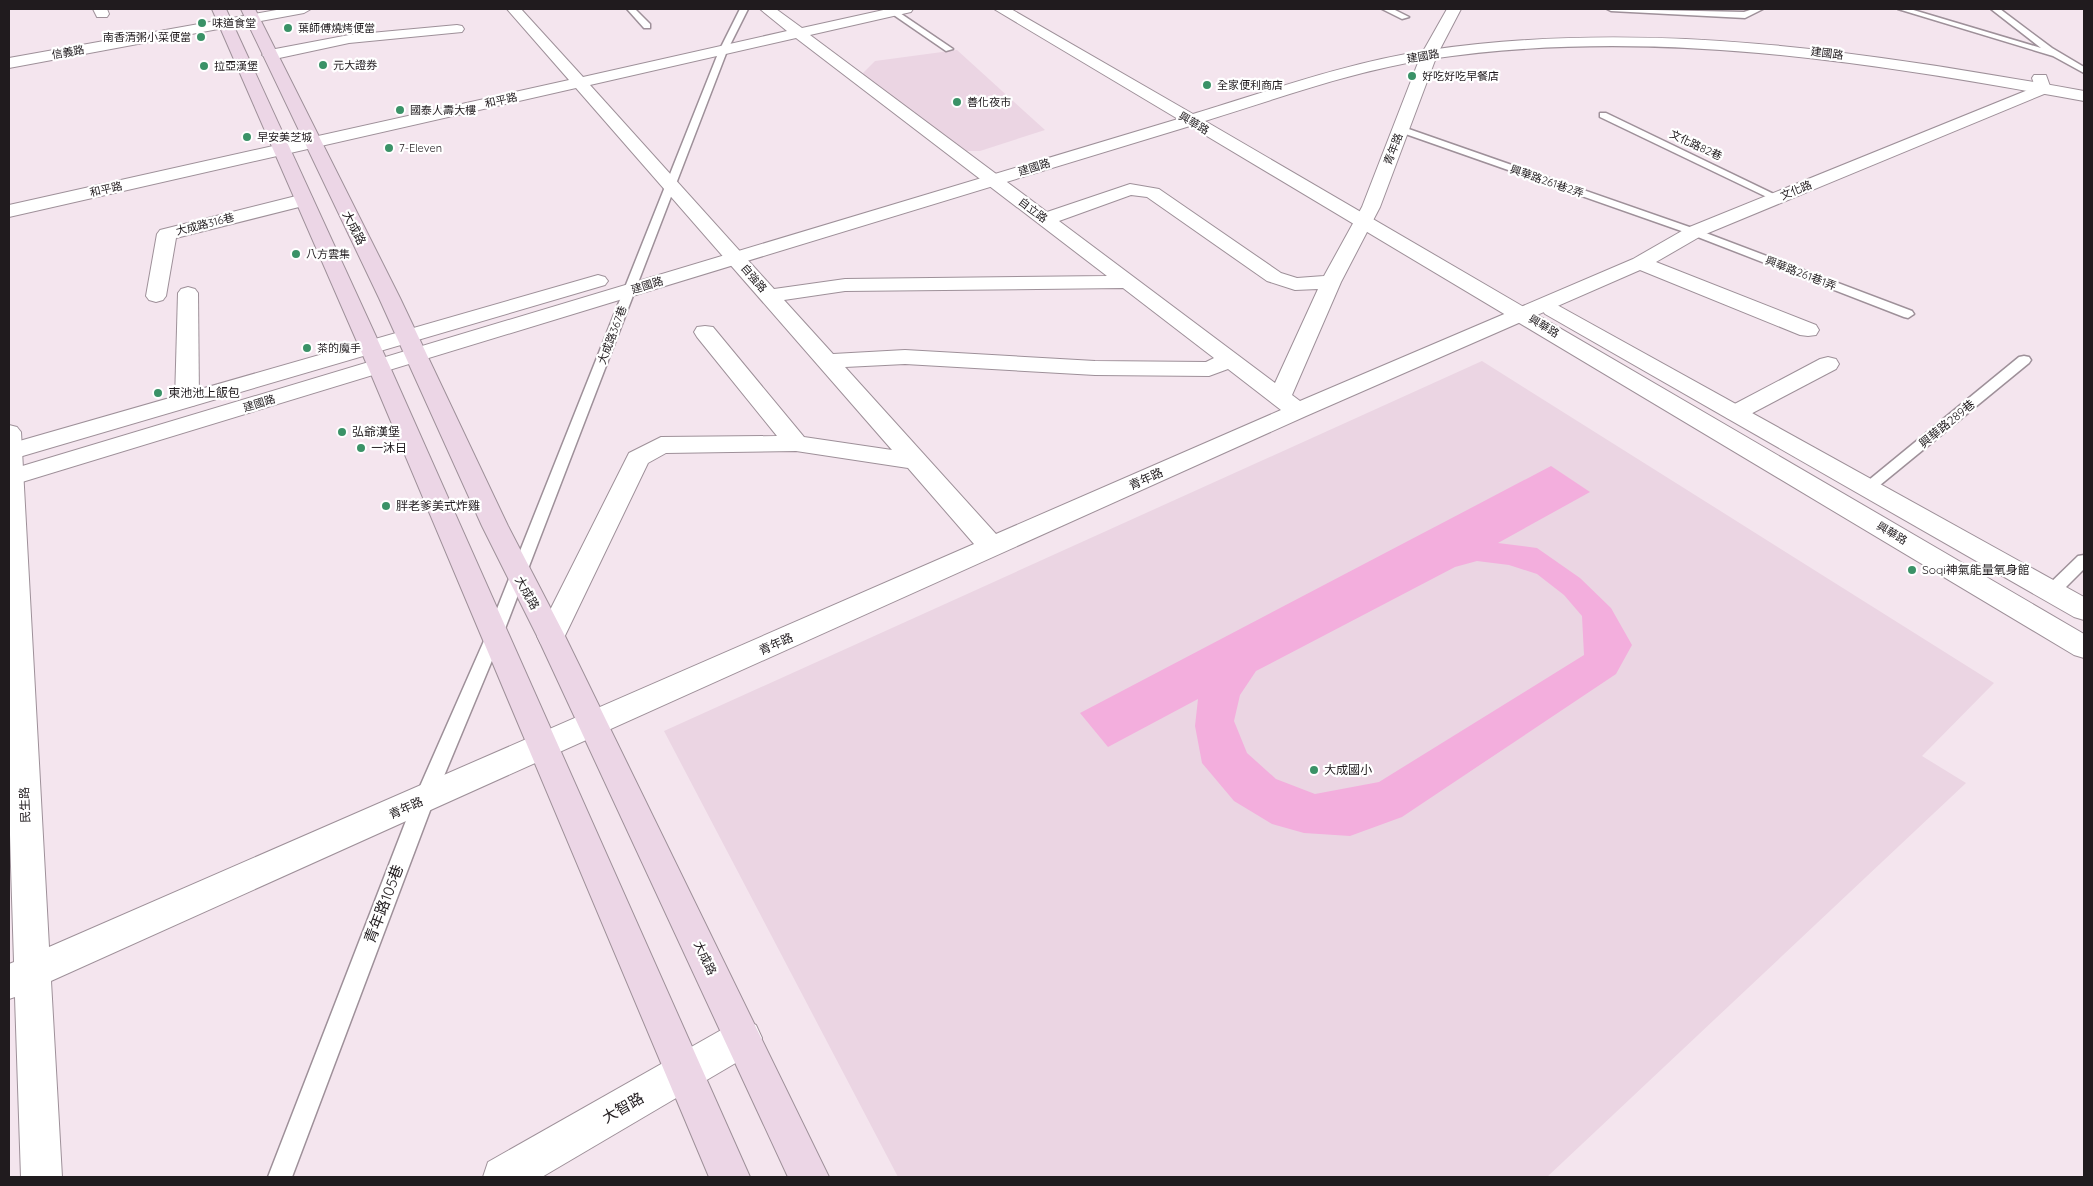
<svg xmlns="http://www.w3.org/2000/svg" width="2093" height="1186" font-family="Quicksand,'Noto Sans TC',sans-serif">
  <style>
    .built { fill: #ebd5e3 }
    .green { fill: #f3aedd; fill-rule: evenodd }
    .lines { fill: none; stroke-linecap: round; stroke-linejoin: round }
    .service-casing { stroke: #9e9099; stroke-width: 3 }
    .minor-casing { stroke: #9e9099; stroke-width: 2 }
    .tertiary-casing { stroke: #9e9099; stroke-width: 2 }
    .secondary-casing { stroke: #9e9099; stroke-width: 2 }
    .service { fill: #fff; fill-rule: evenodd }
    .minor { fill: #fff; fill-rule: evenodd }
    .tertiary { fill: #fff; fill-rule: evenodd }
    .secondary { fill: #ecd6e6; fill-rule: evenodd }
    .poi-dot { fill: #3a9267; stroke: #fff; stroke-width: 2 }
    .labels { text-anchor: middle; stroke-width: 4.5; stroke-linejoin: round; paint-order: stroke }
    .far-poi-label { font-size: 11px; fill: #201b1e; stroke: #fff; text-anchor: start }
    .far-street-label { font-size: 11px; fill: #201b1e; stroke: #fff }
    .street-label { font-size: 12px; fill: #201b1e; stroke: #fff }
    .poi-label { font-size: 12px; fill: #201b1e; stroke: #fff; text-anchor: start }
    .near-street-label { font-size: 15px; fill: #201b1e; stroke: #fff }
  </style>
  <rect width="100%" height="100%" fill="#f4e5ee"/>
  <g class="built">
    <path d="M957,50L1045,130L980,151H967L861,75L875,61Z"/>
    <path d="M1482,361L1994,683L1922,756L1966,783L1547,1177H898L664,731Z"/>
  </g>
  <path class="green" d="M1551,466L1590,492L1498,543L1537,548L1580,578L1611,608L1632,645L1616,674L1402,817L1350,836L1304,833L1272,824L1234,801L1202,763L1195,726L1198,699L1108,747L1080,713ZM1477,561L1509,565L1537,574L1564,595L1582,616L1584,655L1379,782L1315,794L1276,779L1247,753L1234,721L1240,695L1256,671L1455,567Z"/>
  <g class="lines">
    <defs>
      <g id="service">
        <path d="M627,9H635L650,24V28H644Z"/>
        <path d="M740,9H748L727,51L503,634L434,800L292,1177H268L414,800L487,634L719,51Z"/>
        <path d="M885,9H894L953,49L946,51Z"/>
        <path d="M1382,9H1393L1409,17L1402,19Z"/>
        <path d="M1607,9L1744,12L1753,9H1763L1745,18L1611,11Z"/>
        <path d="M1898,9H1910L2041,48L1991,9H2000L2052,48L2084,67V73L2053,56Z"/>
        <path d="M1600,113H1606L1782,198L1777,201L1773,200L1600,117Z"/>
        <path d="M1397,127H1403L1698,230L1912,311L1914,314L1908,318L1904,317L1690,234L1397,131Z"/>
        <path d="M2024,356L2029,357L2031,360L2029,363L1874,490H1864L1862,487L1864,484L2019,357Z"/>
        <path d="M2084,555V569L2058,595H2046L2044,591L2046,587L2078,556Z"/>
      </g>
      <g id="minor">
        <path d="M93,9H107L109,14L107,17H97Z"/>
        <path d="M282,9H311L304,13L9,68V58Z"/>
        <path d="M507,9H521L583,77L787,31L760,9H776L802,28L888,9H913L911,12L810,35L1047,212L1130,184L1159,189L1281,273L1297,278L1324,276L1362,207L1421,55L1447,9H1461L1437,55L1380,207L1341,282L1292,395L1300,401L1633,259L1687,228L2035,87L2032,78L2034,75H2046L2051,89L2049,92L1701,236L1656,262L1816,325L1819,330L1816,335L1808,336L1800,335L1640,270L1306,416L51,981L62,1177H21L15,997L9,999V964L14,962L9,803V425L17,427L21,432L49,947L974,544L908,468L796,451L666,453L648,463L561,644L551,647L541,644L537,636L629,453L661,437L777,436L697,337L694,332L697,327L705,326L713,327L804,437L892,450L576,88L9,217V205L569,80ZM796,38L1107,276L845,279L774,289L590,85ZM1131,195L1147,197L1267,281L1295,290L1318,289L1275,383L1059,221ZM1123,288L1214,358L1206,362L1095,361L905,350L833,354L784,300L845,291ZM905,364L1095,375L1209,376L1228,369L1281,410L996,534L845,367Z"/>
        <path d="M457,25L462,26L464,29L462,32L349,43L270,60L262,55L270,50L349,35Z"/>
        <path d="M304,194L311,196L313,200L311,204L176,238L166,296L163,300L156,302L149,300L146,296L157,234L160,230Z"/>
        <path d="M188,287L195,289L198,293L199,400L195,405L187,407L179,405L175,400L178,293L181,289Z"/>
        <path d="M1828,357L1836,359L1839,364L1836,369L1743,418L1735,420L1727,418L1723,413L1727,408L1820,359Z"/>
        <path d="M743,1019L756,1025L762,1038L756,1051L542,1177H483L488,1162L730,1025Z"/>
      </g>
      <g id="tertiary">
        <path d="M994,9H1011L1193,114C1271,90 1349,62 1430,50C1650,18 1868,52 2084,91V101C1866,62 1652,26 1430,59C1353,71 1279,98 1205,121L2084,634V658L2074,655L1190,126L9,486V470L1178,119Z"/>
        <path d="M598,275L605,277L608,281L605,285L9,460V444Z"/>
        <path d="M1552,304L1559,306L2084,597V620L2074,617L1545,314L1542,310L1545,306Z"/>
      </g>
      <g id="secondary">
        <path d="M212,9H226L390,367L750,1177H709L368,367Z"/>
        <path d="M241,9H255L400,298L508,526L565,636L829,1177H788L537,636L482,526L379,298Z"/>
      </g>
    </defs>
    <use href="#service" class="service-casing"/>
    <use href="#minor" class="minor-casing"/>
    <use href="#tertiary" class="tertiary-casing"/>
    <use href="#secondary" class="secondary-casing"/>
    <use href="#service" class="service"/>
    <use href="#minor" class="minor"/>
    <use href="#tertiary" class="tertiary"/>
    <use href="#secondary" class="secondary"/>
  </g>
  <g class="poi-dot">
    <circle cx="202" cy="23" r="5"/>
    <circle cx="288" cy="28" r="5"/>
    <circle cx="201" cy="37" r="5"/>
    <circle cx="323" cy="65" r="5"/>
    <circle cx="204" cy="66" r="5"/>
    <circle cx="1412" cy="76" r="5"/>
    <circle cx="1207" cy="85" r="5"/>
    <circle cx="957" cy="102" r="5"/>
    <circle cx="400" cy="110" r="5"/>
    <circle cx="247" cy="137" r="5"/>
    <circle cx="389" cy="148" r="5"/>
    <circle cx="296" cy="254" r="5"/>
    <circle cx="307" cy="348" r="5"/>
    <circle cx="158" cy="393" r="5"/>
    <circle cx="342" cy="432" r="5"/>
    <circle cx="361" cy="448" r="5"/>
    <circle cx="386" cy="506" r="5"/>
    <circle cx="1912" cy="570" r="5"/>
    <circle cx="1314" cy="770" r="5"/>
  </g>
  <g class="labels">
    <g class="far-poi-label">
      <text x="212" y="27">味道食堂</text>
      <text x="298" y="32">葉師傅燒烤便當</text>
      <text x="191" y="41" text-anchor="end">南香清粥小菜便當</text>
      <text x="333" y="69">元大證券</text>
      <text x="214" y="70">拉亞漢堡</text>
      <text x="1422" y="80">好吃好吃早餐店</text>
      <text x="1217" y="89">全家便利商店</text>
      <text x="967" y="106">善化夜市</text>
      <text x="410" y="114">國泰人壽大樓</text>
      <text x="257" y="141">早安美芝城</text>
      <text x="399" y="152">7-Eleven</text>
      <text x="306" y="258">八方雲集</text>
      <text x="317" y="352">茶的魔手</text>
    </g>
    <g class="far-street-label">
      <text transform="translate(68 52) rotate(-10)" y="4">信義路</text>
      <text transform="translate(1827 53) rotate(7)" y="4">建國路</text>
      <text transform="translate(1423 56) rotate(-10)" y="4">建國路</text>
      <text transform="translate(501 100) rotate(-13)" y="4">和平路</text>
      <text transform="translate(1194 123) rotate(30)" y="4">興華路</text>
      <text transform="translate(1696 145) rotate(25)" y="4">文化路82巷</text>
      <text transform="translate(1393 149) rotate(-69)" y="4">青年路</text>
      <text transform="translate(1034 167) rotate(-17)" y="4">建國路</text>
      <text transform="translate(1547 181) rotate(19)" y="4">興華路261巷2弄</text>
      <text transform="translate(106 189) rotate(-13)" y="4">和平路</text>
      <text transform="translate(1796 190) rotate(-22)" y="4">文化路</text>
      <text transform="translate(1033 210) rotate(37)" y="4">自立路</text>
      <text transform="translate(205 224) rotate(-14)" y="4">大成路316巷</text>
      <text transform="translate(1801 273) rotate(21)" y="4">興華路261巷1弄</text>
      <text transform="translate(754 278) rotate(49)" y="4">自強路</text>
      <text transform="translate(647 285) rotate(-17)" y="4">建國路</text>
      <text transform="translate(1544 326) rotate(31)" y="4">興華路</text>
      <text transform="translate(612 335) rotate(-69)" y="4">大成路367巷</text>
      <text transform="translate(259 403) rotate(-17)" y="4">建國路</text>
      <text transform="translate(1892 533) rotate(31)" y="4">興華路</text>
    </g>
    <g class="street-label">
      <text transform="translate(354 228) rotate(63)" y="4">大成路</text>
      <text transform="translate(1947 424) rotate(-39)" y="4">興華路289巷</text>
      <text transform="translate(1146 479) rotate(-24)" y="4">青年路</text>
      <text transform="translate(527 593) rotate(61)" y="4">大成路</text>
      <text transform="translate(776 644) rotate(-24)" y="4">青年路</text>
      <text transform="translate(25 805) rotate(-92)" y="4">民生路</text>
      <text transform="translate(406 808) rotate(-24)" y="4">青年路</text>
      <text transform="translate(705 958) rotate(65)" y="4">大成路</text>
    </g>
    <g class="poi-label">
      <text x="168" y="397">東池池上飯包</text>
      <text x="352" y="436">弘爺漢堡</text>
      <text x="371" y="452">一沐日</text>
      <text x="396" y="510">胖老爹美式炸雞</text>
      <text x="1922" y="574">Soqi神氣能量氧身館</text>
      <text x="1324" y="774">大成國小</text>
    </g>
    <g class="near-street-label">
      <text transform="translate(384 904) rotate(-69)" y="5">青年路105巷</text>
      <text transform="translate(623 1108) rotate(-30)" y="5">大智路</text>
    </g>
  </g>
  <rect width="2093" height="1186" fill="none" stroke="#201b1e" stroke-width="20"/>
</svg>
